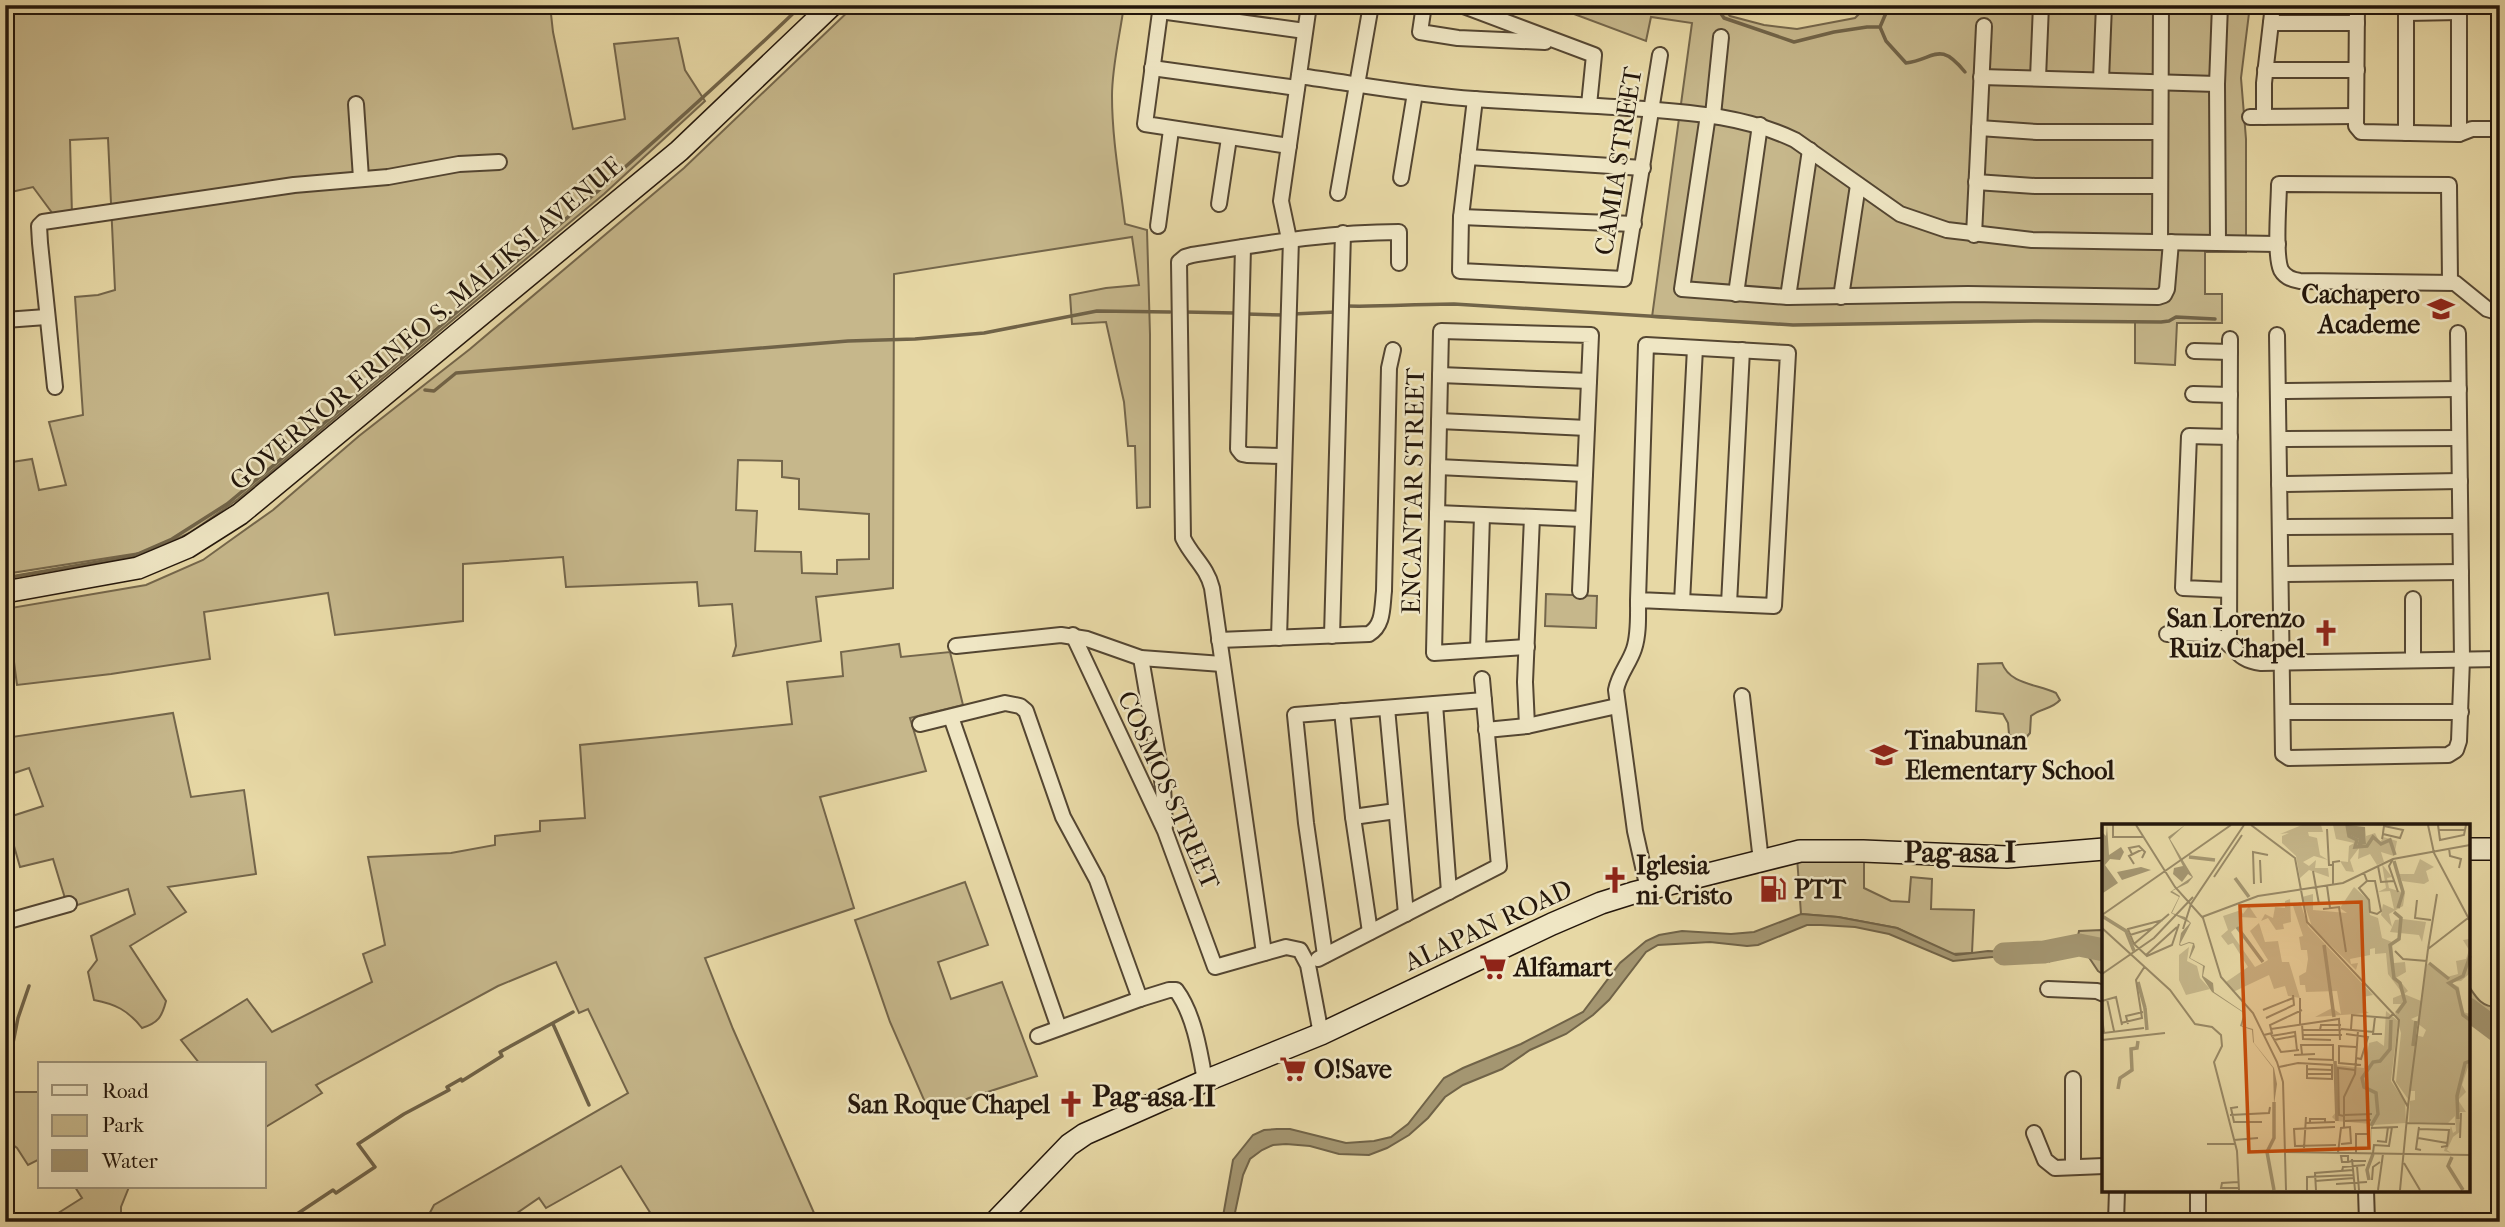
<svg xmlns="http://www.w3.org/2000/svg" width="2505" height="1227" font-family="'IM FELL French Canon',serif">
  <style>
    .green { fill: #c6b78b; stroke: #74664b; stroke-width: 2; fill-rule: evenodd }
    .water { fill: #a49671; stroke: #706348; stroke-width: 2 }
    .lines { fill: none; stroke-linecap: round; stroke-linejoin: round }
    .stream { stroke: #706348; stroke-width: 3.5 }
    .river { stroke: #a49671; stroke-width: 23 }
    .street-casing { stroke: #544632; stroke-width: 18 }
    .secondary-casing { stroke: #23160b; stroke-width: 24 }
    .street { stroke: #efe6c4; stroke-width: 14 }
    .secondary { stroke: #efe6c4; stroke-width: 21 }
    .labels { text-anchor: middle; stroke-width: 5; stroke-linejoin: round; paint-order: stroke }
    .street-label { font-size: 26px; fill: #23160b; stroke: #efe6c4 }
    .poi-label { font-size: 26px; font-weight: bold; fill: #23160b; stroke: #efe6c4; text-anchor: start }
    .quarter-label { font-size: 30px; font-weight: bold; fill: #23160b; stroke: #efe6c4 }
    .inset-river { fill: none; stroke: #a49671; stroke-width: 3.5 }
    .inset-road { fill: none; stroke: #998a67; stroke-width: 2 }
    .view { fill: #ca4f0c; fill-opacity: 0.15; stroke: #ca4f0c; stroke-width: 3.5 }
    .inset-edge { fill: none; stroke: #23160b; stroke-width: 3.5 }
  </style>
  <rect width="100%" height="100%" fill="#e7d8a5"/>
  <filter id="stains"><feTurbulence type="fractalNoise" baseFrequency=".00286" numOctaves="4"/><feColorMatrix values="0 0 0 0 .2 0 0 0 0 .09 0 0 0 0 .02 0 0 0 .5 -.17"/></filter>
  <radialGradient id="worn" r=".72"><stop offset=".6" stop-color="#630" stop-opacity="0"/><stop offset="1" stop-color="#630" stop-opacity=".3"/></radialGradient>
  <g class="green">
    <path d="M5,5H550L553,32L573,129L625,119L614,44L678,38L685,70L705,101L604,194L238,499L190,533L146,552L5,574V463L32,459L39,490L66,485L49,422L83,415L75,297L98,295L115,290L108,138L70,140L72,215L53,214L33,187L11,192L5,162Z"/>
    <path d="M855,5H960L961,9L1124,5C1120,35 1112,66 1112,96C1112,139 1120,182 1125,224L1147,230L1150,334V507L1137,508L1135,446H1128L1124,402L1106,322L1072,324L1070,295L1106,288L1139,285L1132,237L894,274L893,588L816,597L821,641L733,656L736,646L732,604L699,606L697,582L566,587L563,557L463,564V621L335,635L328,593L204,612L210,659L111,674L17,685L11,639L5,640V609L146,585L203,560L228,542L273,510L359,436L470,349L684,168ZM738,460L782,461V477L799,479V509L869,514V559L837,560V574L802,573L801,552L755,551L757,511L736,510Z"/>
    <path d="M1550,5H1720L1730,16L1764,25L1797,29L1855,18L1868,5H2250L2241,78L2246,139V252H2205V294H2222V323H2177L2175,365L2135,363V321H2039L1793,325L1652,317L1692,23L1651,17L1646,41Z"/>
    <path d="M1546,594L1597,596L1596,628L1545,626Z"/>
    <path d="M899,644L901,657L950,652L963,705L910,718L926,771L820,797L854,908L705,958L733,1029L818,1222H656L621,1166L546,1208L539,1198L504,1222H425L434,1205L628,1093L588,1009L579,1013L556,962L498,986L316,1085L322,1093L264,1128V1064H200L181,1040L247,999L272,1032L372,982L363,954L385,945L368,857L451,853L495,845V836L540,831V821L585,818L580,745L792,724L787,682L843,676L841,652Z"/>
    <path d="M2002,663C2010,685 2038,684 2056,693L2060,700C2051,710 2040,708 2031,716L2030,733L2025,739H2015L2009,734L2008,723L2003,714L1976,711L1978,664Z"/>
    <path d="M173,713L191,797L244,790L256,874L168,887L186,912L130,946L166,1001C162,1017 158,1023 142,1028C128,1010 115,1004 94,1000L88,972L97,960L91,936L135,914L128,889L68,908L53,859L20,867L6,818L43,806L29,768L5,776V738Z"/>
    <path d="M1797,857L1810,862L1864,860V888L1891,901L1909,902L1911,877L1932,879L1931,909L1974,910L1972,953L1951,954L1897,928L1838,917L1801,914Z"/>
    <path d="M965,882L988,945L938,962L951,999L1002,982L1037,1076L969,1098L931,1116L890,1022L855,920Z"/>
    <path d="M2102,930L2104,931V975L2098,971L2086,953L2061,955L2050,961L2049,941L2078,936L2079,931Z"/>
    <path d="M2468,985C2476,997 2481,1007 2497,1007V1029L2494,1034L2479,1018L2468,1011Z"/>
    <path d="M7,1092H40V1159L28,1165L17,1148L5,1139Z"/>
    <path d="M75,1187H129L121,1207V1222H44L82,1198Z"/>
  </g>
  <path class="water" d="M1801,914L1838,917L1897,928L1956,955L1988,951L2033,953L1953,961L1889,934L1855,927L1821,925H1807L1758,945L1747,946L1710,942L1658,945L1646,952L1609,1000L1593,1015L1566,1034L1530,1050L1502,1069L1463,1085L1445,1097L1428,1118L1409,1135L1387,1148L1369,1155L1339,1154L1310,1146L1286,1144L1273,1145L1262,1150L1250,1159L1243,1175L1233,1222H1222L1233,1160L1253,1135L1264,1130L1277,1129H1290L1346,1143L1374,1141L1391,1137L1408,1124L1444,1078L1463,1068L1521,1044L1583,1012L1620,963L1646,941L1659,935L1682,931L1731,934L1754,932Z"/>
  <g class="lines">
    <g class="stream">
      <path d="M1715,5L1724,18L1794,42L1834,32L1867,27H1880L1886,13L1882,5"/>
      <path d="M1880,27L1886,41L1906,63C1935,59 1939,40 1965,72"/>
      <path d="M1346,306C1382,307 1418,304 1454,304L1793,325L2039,321L2161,322L2169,321L2176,317L2215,319"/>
      <path d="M1185,312L1235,313"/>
      <path d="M1246,314L1284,315"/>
      <path d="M1293,314L1336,312"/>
      <path d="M425,390L434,391L456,373L848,341L915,339L984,333L1097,311L1170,312"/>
      <path d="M5,578L133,556L172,539L227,504C422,342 619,180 802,5"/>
      <path d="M553,1024L589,1105"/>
      <path d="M5,1083L18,1018L29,986"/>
      <path d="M285,1222L333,1190L336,1193L375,1167L358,1144L404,1114L449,1090L447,1087L461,1079L462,1081L502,1056L500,1052L573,1012"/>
    </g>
    <g class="river">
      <path d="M2004,954L2044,952L2079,945L2104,950"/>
      <path d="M2468,1009L2500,1033"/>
    </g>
    <defs>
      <g id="street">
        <path d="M1161,5L1145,124L1289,146"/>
        <path d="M1424,5L1420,32L1458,38L1545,42"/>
        <path d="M1461,5L1594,55L1589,105"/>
        <path d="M2357,5L2356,126L2361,132L2459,134L2472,129H2500"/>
        <path d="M2406,5V133"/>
        <path d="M2459,5V134"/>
        <path d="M1160,11L1305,31"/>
        <path d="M2406,13L2459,12"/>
        <path d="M2271,23H2357"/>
        <path d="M1152,68L1297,88"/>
        <path d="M2265,70H2357"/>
        <path d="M1299,76C1357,84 1415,95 1474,99C1530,103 1587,105 1644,109C1697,113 1747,117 1795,140L1900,214L1947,230L2032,240L2278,244"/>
        <path d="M1981,77L2217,84"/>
        <path d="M2038,78L2041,5"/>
        <path d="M2101,80L2104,5"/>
        <path d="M1475,99L1461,217L1460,271L1624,279L1660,55"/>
        <path d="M356,104L361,178"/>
        <path d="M1708,115L1682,289L1788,297L1968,294L2158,297L2164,295L2167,289L2171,242"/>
        <path d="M1713,115L1721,37"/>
        <path d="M2250,117L2356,116"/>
        <path d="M2264,117V83L2273,5"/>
        <path d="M1979,128L2037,132H2159"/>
        <path d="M1468,157L1643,168"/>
        <path d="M1401,178L1415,93"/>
        <path d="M1976,182L2035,186H2159"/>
        <path d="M1338,193L1371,5"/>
        <path d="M1219,204L1229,138"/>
        <path d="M1461,217L1634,224"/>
        <path d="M1158,226L1171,130"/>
        <path d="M1974,235L1984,26"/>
        <path d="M1289,239L1281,201L1309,5"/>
        <path d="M2160,242L2161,5"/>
        <path d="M2218,243L2217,84L2220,5"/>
        <path d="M1243,247L1238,449L1242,454L1247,455L1283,456"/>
        <path d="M2450,282L2449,185L2279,184C2279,203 2274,254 2281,270C2285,277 2292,280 2300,281L2455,283L2487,309L2500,313"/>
        <path d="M1736,294L1760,125"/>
        <path d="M1788,297L1810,150"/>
        <path d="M1841,297L1858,185"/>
        <path d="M5,320L46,317"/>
        <path d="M2277,335L2283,754L2289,758L2448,755L2456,750L2459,741L2462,659L2458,333"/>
        <path d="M2194,351L2230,352"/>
        <path d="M1440,375L1589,381"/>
        <path d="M55,387L40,243L39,226L43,222L294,185L388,177L459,164L499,162"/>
        <path d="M2278,391L2459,389"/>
        <path d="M2193,394L2230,395"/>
        <path d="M1439,421L1587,428"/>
        <path d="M5,422H6"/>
        <path d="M2279,439L2459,438"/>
        <path d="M1438,467L1585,474"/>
        <path d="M2279,484L2460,481"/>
        <path d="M1437,513L1583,519"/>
        <path d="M2280,527L2460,526"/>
        <path d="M2281,574L2461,572"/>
        <path d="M2229,590L2183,588L2189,436L2230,437"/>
        <path d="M2413,599V660"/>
        <path d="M1638,600L1774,606L1788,353L1646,345L1638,600C1638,616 1639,634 1634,649C1629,664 1619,674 1616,690L1635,831L1648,889"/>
        <path d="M1682,602L1695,348"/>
        <path d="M1729,604L1742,350"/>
        <path d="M2167,634C2182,634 2203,631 2218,637C2237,644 2234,660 2261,663L2500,659"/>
        <path d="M1073,635L1165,831L1215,967L1286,947L1300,950L1308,965L1321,1034"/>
        <path d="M1332,636L1343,233"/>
        <path d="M1279,638L1291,239"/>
        <path d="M1219,640L1369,634C1384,625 1382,607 1384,591L1389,368L1393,350"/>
        <path d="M2229,645L2230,339"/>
        <path d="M956,646L1061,635L1087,639L1141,658L1222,664"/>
        <path d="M1527,647L1434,653L1441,331L1591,335L1580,591"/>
        <path d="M1478,650L1482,515"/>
        <path d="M1141,658L1163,786L1165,826"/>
        <path d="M1742,696L1761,861"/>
        <path d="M1435,704L1449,892"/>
        <path d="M1387,708L1406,914"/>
        <path d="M1342,711L1353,817L1370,932"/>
        <path d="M2283,712H2461"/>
        <path d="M951,717L1059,1028"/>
        <path d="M920,724L1005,703L1020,706L1026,711L1063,817L1097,880L1140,999"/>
        <path d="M1527,726L1525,682L1532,517"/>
        <path d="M1486,730L1527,726L1617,706"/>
        <path d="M1353,817L1396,811"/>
        <path d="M5,922L69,904"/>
        <path d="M1264,953L1212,588C1207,567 1192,557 1183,538L1179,262L1185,257L1192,255C1261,244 1328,232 1399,232V263"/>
        <path d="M1325,955L1306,823L1295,715L1484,700"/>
        <path d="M1318,959L1499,866L1482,679"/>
        <path d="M2048,989L2097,991L2104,994"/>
        <path d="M1038,1036L1140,999L1169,990H1176C1194,1014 1200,1052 1205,1081"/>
        <path d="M2073,1079V1167"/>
        <path d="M2034,1133L2045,1160L2055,1168L2104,1166"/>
        <path d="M2366,1190L2367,1222"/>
        <path d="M2116,1222L2117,1190"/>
        <path d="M2198,1222V1190"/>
      </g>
      <g id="secondary">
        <path d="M5,592L138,568L188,547L240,514L679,151L832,5"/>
        <path d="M2468,849H2500"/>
        <path d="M995,1222L1069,1145L1085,1134L1205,1081L1321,1034L1552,924L1601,903L1633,893L1800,851H1863L2007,857L2104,849"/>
      </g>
    </defs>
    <use href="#street" class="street-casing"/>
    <use href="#secondary" class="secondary-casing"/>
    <use href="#street" class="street"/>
    <use href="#secondary" class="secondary"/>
  </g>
  <defs>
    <symbol id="school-bare" viewBox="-9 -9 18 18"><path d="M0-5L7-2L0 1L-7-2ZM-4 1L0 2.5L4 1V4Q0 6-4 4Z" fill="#8f2418" stroke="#efe6c4" stroke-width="2.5" paint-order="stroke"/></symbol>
    <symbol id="church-bare" viewBox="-9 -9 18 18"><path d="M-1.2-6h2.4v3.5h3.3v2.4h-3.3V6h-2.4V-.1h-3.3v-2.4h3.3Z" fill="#8f2418" stroke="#efe6c4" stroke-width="2.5" paint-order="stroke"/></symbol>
    <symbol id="fuel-bare" viewBox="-9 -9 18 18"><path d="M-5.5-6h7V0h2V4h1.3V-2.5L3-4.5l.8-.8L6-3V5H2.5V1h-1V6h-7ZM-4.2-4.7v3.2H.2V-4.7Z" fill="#8f2418" stroke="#efe6c4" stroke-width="2.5" paint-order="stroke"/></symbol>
    <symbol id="supermarket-bare" viewBox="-9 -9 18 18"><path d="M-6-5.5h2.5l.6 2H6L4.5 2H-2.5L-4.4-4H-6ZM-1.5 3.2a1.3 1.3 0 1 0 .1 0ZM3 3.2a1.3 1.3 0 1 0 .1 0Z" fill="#8f2418" stroke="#efe6c4" stroke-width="2.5" paint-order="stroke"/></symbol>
  </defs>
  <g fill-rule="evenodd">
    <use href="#school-bare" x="2422" y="290" width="38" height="38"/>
    <use href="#church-bare" x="2307" y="614" width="38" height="38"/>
    <use href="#school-bare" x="1865" y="736" width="38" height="38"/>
    <use href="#church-bare" x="1596" y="861" width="38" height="38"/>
    <use href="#fuel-bare" x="1754" y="870" width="38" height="38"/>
    <use href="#supermarket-bare" x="1474" y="948" width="38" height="38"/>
    <use href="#supermarket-bare" x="1274" y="1050" width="38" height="38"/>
    <use href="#church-bare" x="1052" y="1085" width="38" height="38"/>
  </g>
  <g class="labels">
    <g class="street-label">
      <text transform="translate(1618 161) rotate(-81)" y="9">CAMIA STREET</text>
      <text transform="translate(426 323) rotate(-40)" y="9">GOVERNOR ERINEO S. MALIKSI AVENUE</text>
      <text transform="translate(1413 491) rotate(-89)" y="9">ENCANTAR STREET</text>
      <text transform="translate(1169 790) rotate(66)" y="9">COSMOS STREET</text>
      <text transform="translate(1488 925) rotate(-25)" y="9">ALAPAN ROAD</text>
    </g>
    <g class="poi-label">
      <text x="2420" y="303" text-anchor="end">Cachapero<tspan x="2420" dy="30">Academe</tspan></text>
      <text x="2305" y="627" text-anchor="end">San Lorenzo<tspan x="2305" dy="30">Ruiz Chapel</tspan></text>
      <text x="1905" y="749">Tinabunan<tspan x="1905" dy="30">Elementary School</tspan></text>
      <text x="1636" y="874">Iglesia<tspan x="1636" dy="30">ni Cristo</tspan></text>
      <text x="1794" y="898">PTT</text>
      <text x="1514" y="976">Alfamart</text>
      <text x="1314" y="1078">O!Save</text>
      <text x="1050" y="1113" text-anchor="end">San Roque Chapel</text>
    </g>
    <g class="quarter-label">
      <text x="1960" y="862">Pag-asa I</text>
      <text x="1154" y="1106">Pag-asa II</text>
    </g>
  </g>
  <g transform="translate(2102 824)">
    <rect width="368" height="368" fill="#e7d8a5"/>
    <path d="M200,1H219L221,8H206L207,12L215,14L218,31L226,36L212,32L201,38L207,42L214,36L213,44H226L227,53L207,46L198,54L194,32L180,19V12L187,9L178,10ZM231,1H246L257,15L255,22L264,20V12L273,9L278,19L281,13L295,17L292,32L279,28L282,38L275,41L268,30L256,35L257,24L248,36L252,48L244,47L238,37L246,38L247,22L252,19L234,15ZM318,35L332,43L324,47L327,57L322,60L300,57L297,50H312ZM280,40L290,53L285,54L287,64L303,69L301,82L287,90L290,103L279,91L281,80L292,85L288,67L276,68L284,64ZM252,63L266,76L268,91L276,94L280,114L290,118L292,139L303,138L304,148L292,155L298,157L306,167L302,170L319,177L316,192L309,195L314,198L311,232L313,211L321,213L324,206L315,199L325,140L345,153L356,150L354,137L364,135L367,126L361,116L367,115V150L359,157L348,158L357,163L361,188L368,190L367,240L360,261L364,268L356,276L364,288H356L359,307L351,313L345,326L349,329L342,327L349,302L351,309L354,307L353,292L346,299L307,298L308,277L313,276V267H307L306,275L294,258L299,209L293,188L299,180H291V174L301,170L286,150L284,129L273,130V124L268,125V131L248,135L249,140L256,139L254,146L210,103L200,73L211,70V86L245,89L238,84ZM188,75L189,98L181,100L182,105L174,106L166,94L159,97L163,90L171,94L173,83L183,84V77ZM198,78L206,102L271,171L261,173L262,186L267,189L213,193L230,184L239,190L235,167L204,168L203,161H198L197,152L204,148L206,135L205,126H199L197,113L201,112L191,82ZM147,82L155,94L138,93L139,100L129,108L132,113L153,143L161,139L166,136L148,107L157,99L163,118L176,117L180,138H187L198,174L186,172L183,162L172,165L167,151L131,168L124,158L146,143L131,119L126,121L119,112L126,106L121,92L139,86L141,90ZM301,95L324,98L320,118L317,111L288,108L293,96ZM87,123L85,137L95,142L98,154L108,165L84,171L77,156V131ZM284,187L296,197L289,257L303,278L304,299L270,301L269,322V300L234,297L230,293L234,288L233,241L262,244L267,219L275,217L282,222Z" fill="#c6b78b"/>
    <path d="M5,1L7,31L19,23L22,28L18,36L8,35L3,41L16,59L1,69L0,86V8L4,12ZM83,1L68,15L91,53L86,59L70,67L78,72L70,89L83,93L89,99L78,120L79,121L87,118L92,119L93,123L88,134L103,142L101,152L111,159L112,168L143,189L140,202L151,205L152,219L172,244L175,260L172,281L171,244L151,218L150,206L138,202L142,189L110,168L100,153L101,142L87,134L91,120L87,119L79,122L77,121L79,109L88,99L69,89L77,73L68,68L90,53L86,50L80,58L71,50L72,44L81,42L66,13ZM246,1L263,3L264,20L255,22L257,15L248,11ZM39,43L49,46L20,56L15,48Z" fill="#a49671"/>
    <path class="inset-river" d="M245,1L247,12L255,16L253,23L265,22L271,13L279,20L288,16L293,31M87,33L113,36M292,37L301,68L296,84M133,54L147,73M292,88L299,94L297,115L288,121L292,154L298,159L303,178L295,189M0,92L24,107L32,127M135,103L161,138M222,121L232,193M368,132L361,152L347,159L355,165L361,191L368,196M327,139L347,155M36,158L43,184M43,184L45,206M311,222L314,197M233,237L235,297M16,265L18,254L30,246L29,225L35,224L36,217M172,278V314L165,328L172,366M356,295L355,272L363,239L368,237M269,302L276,290L274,269L262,263L260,254L271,238L278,237L288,225L289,196M350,333L346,342L361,366M267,356L265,346L271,330"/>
    <path class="inset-road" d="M11,1V13H42M34,1L73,63L101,94L119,153L151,189L175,238L181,258L184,366M149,1L193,34L205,98L297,196L291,256L306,283L298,366M326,1L332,29L368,97M336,1L338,16L362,11L364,1M225,5L227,41H230M337,6H364M280,15L281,10V9L282,2L301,6L298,14L281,10M347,24L348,32L359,35L357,44M30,30L27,24L37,22L43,28L40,34M291,35L287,42L296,68M158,36L159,59M32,40L27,32L41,25M276,42L279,58L292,57M211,47L217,80M262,49L265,57H273L279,87L275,90L268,88L267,76L257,64L265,57M112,53L140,11M152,60L151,28L166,31M231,61V38L238,37M225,62L228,84M315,76L313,94L329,96M221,85L237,83L244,128M0,91L129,1M100,93L156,72L241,59L291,35L368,21M61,96L26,105L32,120L45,132L70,121L77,100M0,104L68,166L93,200L110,203L119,211L120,222L112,238L135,327L137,366M81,105L89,80L142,1M28,111L51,104M32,120L67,90M326,125L335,70M293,127L301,135L325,137M44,131L75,103M0,150L52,114L91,73M5,175L12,207M0,177L14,173L20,201M161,186L191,174M0,193L2,209L42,204M273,193L271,210H280M164,194L192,181L191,171M19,199L40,194L34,156L43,142M26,200L24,192L41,188M198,200V174M200,200L201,215L229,216M169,205L237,195L238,216M239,205L272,208M249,205L250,191L287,194L292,189M200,206H239M218,206L219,201H239M169,210L179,228L197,226M244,210L266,213L259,235L254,234M162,211L170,209L168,201L200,186M201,211H240M169,212L193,208L195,226M0,216L63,209M172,216L193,212M254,223L237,222V239L259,241M200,230L199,221H231V236L206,235M192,231L213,230M177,243L196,239L230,241V255L205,254V241M205,245L230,246M205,250H230M306,282L326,125L366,94M136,283L129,284L132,298H160M128,291L167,289L168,283M242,291L270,290M242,292L237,291L236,244L253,246M242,297L269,296M203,299L233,298M208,299V295H223V299M305,299L353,300M233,303L192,305L193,322L234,321M242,303V273L253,250L256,206M317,303L314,325L319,326M269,304L296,303M317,305L347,306L345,322L339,323M316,314L345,319M358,314L359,289M132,316L156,314M275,317L284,318L286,303M105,320H133M202,324L204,293M184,328L368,331M236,329L239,304L248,303L249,319L239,320M254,329V310H268M271,329L272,321L287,322L290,303M250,335L253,366M246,338V332H239L240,338H246L250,337H263V336M302,339L318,366M255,342L257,366M240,347L241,343L263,341M270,356L271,343L278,338M213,357L252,354M136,358L120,359L119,364H137M234,360L265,358M205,366V353L251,351M214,366L213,349L251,346M276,366L281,330"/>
    <path class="view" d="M259,78L267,324L147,328L138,82Z"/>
    <rect width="368" height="368" class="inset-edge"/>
  </g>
  <rect width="2505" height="1227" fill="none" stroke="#e7d8a5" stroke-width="28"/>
  <rect x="7" y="7" width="2491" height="1213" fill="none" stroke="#23160b" stroke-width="3.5"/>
  <rect x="14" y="14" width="2477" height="1199" fill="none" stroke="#23160b" stroke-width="2"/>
  <rect x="38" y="1062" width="228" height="126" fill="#efe6c4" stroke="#9d937a" stroke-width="2"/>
  <rect x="52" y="1085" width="35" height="10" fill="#efe6c4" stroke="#9d937a" stroke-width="2"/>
  <text x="102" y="1098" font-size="21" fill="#23160b">Road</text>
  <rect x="52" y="1115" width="35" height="21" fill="#c6b78b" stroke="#9d937a" stroke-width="2"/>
  <text x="102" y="1132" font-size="21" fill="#23160b">Park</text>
  <rect x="52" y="1150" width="35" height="21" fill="#a49671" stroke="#9d937a" stroke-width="2"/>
  <text x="102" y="1168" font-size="21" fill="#23160b">Water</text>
  <rect width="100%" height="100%" filter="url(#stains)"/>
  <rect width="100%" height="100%" fill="url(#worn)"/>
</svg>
